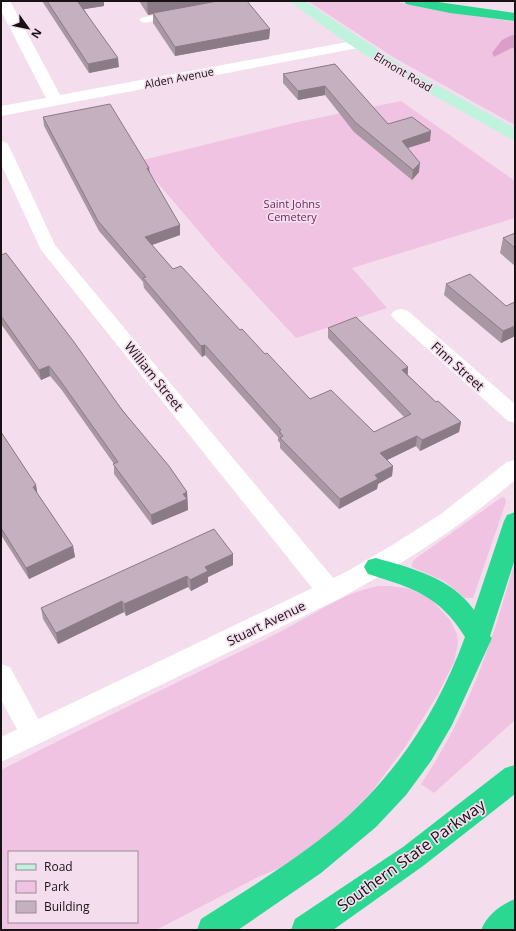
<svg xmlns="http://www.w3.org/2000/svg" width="516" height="931" font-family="'Open Sans',sans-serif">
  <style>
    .green { fill: #efc3e1; fill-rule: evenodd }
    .water { fill: #da9fc9 }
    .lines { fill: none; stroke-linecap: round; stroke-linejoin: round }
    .service { fill: #fff; fill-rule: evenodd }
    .minor { fill: #fff; fill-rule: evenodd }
    .tertiary { fill: #fff; fill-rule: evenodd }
    .secondary { fill: #bff3de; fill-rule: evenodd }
    .motorway { fill: #2ad891; fill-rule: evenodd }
    .wall { fill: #a997a4 }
    .shaded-wall { fill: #8a7b86 }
    .building { fill: #c5b0bf; stroke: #8a7b86 }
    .labels { text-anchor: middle; stroke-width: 3.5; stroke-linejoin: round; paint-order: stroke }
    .far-street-label { font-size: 11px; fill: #181116; stroke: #f4deed }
    .far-park-label { font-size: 11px; fill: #6d285e; stroke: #f4deed }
    .street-label { font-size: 13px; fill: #181116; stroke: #f4deed }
    .near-street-label { font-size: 16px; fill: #181116; stroke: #f4deed }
  </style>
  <rect width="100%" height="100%" fill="#f4deed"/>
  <g class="green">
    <path d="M308,1H392L453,13L515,22V35H512L494,57L512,48L515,49V125L393,57Z"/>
    <path d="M401,101L515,181V218L352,268L387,308L296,338L220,256L139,161L298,122Z"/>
    <path d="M502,497L505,498L506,502L473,598H465L444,581L412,567V563L415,559Z"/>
    <path d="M515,561V720L434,793L421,784C469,713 492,643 515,561Z"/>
    <path d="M379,586H390L410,589L430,598L450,620L457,634L458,643L454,662L438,694L405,747L370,794L345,819L309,851L289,864L256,878L156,930H1V770C91,724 182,680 272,636C305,620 343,592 379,586ZM9,852H137V922H9Z"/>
  </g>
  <path class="water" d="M512,35H515V49L512,48L494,57L492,53L502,40Z"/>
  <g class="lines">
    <path class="service" d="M174,11L177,12V16L144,23L139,20L141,18Z"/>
    <g class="minor">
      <path d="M1,1H10L60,95L358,40L363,41L365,44L363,47L358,48L1,116V106L46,98L1,11Z"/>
      <path d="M1,141L7,143L9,146L55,245L339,585L342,592L339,599L330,602L321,599L41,250L1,164Z"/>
      <path d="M401,309L408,311L515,404V423L508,421L394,319L391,315L394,311Z"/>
      <path d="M1,664L10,667L42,726L46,734L42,742L33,746L24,742L1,700Z"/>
    </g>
    <path class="tertiary" d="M515,460V480C461,527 401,565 339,599L1,762V737L346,572L394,544L441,514L507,462Z"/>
    <path class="secondary" d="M289,1H305L404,67L515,128V140L509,138L394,73L341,39Z"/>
    <g class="motorway">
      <path d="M404,1H431L515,13V21L450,13L406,4Z"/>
      <path d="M515,512V559L490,636L492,638L452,725L431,761L406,795L376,827L321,873L238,930H197L201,919C248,889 296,860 339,824C397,774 439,709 465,637C439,595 412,588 368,574L364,567L368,560L376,558C411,568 452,578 474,610L504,521L507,515Z"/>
      <path d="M515,765V794L423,866L333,930H291L295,919L403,847L505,768Z"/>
      <path d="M515,899V930H481C487,915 500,905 515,899Z"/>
    </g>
  </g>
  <g class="wall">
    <path d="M42,1H104V6L84,9L119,67L89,73Z"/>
    <path d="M139,1H247L270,29L269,39L175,56L153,23V14L148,15Z"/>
    <path d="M335,64L388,124L430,141L408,148L419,172L412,180L354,132L325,95L298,100L283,83V74Z"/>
    <path d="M43,117L149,168L150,174L180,225V235L152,245L173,269L240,330L310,399L374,432L404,417L328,338V328L408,367V375L436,402L461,422L459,432L420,451L416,446L387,460L393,466L392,476L378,484L377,489L339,509L280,448V443L278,441V437L205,355L202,357L144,288L143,282L99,231L44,126Z"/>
    <path d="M515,233V266L500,253L503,238Z"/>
    <path d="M1,255L187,492L188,510L152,525L114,474V464L61,389L50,376L41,380L1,324Z"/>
    <path d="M446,284L506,306L515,302V336L501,343L444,295Z"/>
    <path d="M1,432L36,485L37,493L73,546L75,557L29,579L1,535Z"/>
    <path d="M233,554V565L208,577V582L191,591L188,587L126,616L124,612L58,644L43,619L41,608Z"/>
  </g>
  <g class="shaded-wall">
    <path d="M83,1H104V6L79,10L78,2Z"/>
    <path d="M147,1H220L148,15Z"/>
    <path d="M270,29L269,39L175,56V47Z"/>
    <path d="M118,58L119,67L89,73L88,64Z"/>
    <path d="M325,86V95L298,100V91Z"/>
    <path d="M431,131L430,141L401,150L402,141Z"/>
    <path d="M420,163L419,172L412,180L413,170Z"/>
    <path d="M147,168H149L150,178Z"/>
    <path d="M180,225V235L146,247L145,237Z"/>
    <path d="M515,326V336L501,343L503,331Z"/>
    <path d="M205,345V355L202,357L201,346Z"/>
    <path d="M49,366L50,376L41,380L39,370Z"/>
    <path d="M408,367L407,378L402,370Z"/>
    <path d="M461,422L459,432L420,451L422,440Z"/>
    <path d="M417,436L416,446L379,464L380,453Z"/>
    <path d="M393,466L392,476L378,484L377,489L339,509L340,499L375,475Z"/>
    <path d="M36,485L38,497L33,487Z"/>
    <path d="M187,492L188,510L152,525L151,515L183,494Z"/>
    <path d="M73,546L75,557L29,579L26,568Z"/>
    <path d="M233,554V565L208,577V582L191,591L190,580L205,567Z"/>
    <path d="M187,576L188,587L126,616L124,604Z"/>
    <path d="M122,601L124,612L58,644L56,633Z"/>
  </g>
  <g class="building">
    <path d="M47,1H83L78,2L118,58L88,64Z"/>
    <path d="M218,1H247L270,29L175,47L153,13Z"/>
    <path d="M335,64L388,124L412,117L431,131L402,141L420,163L413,170L355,122L325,86L298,91L283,74Z"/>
    <path d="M110,104L149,168H147L180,225L145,237L173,269L181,266L240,330L242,329L265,354L267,353L310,399L331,390L374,432L411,414L328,328L356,317L408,367L402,370L436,402L438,401L461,422L422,440L417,436L380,453L393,466L375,475L378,479L340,499L280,438L283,436L279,431L281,430L205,345L201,346L143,278L146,277L98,221L43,117Z"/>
    <path d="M515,233V248L503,238Z"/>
    <path d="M6,253L74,342L122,410L169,466L187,492L183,494L187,499L151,515L113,464L118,462L59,379L49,366L39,370L1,316V255Z"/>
    <path d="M470,274L506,306L515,302V326L503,331L446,284Z"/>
    <path d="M1,432L36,485L33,487L73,546L26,568L1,528Z"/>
    <path d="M214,529L233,554L205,567L208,571L190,580L187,576L124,604L122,601L56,633L41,608Z"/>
  </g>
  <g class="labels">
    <g class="far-street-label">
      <text transform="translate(403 72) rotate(31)" y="4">Elmont Road</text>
      <text transform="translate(179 78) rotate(-11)" y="4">Alden Avenue</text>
    </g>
    <g class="far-park-label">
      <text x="292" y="208">Saint Johns<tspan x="292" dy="13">Cemetery</tspan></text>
    </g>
    <g class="street-label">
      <text transform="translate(458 366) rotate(42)" y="5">Finn Street</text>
      <text transform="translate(154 376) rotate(51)" y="5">William Street</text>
      <text transform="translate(266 623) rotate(-26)" y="5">Stuart Avenue</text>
    </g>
    <g class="near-street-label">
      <text transform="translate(411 855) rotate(-36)" y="6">Southern State Parkway</text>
    </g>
  </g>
  <rect width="516" height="931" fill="none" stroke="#181116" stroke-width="4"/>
  <rect x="8" y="851" width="130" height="72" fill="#f4deed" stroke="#9c8c97"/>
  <rect x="16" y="864" width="20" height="6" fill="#bff3de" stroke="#9c8c97"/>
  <text x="44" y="871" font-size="12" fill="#181116">Road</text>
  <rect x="16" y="881" width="20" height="12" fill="#efc3e1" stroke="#9c8c97"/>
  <text x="44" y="891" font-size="12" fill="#181116">Park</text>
  <rect x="16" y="901" width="20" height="12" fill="#c5b0bf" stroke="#9c8c97"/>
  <text x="44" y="911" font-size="12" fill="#181116">Building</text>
  <g transform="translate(28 28) rotate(123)" stroke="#f4deed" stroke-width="3" paint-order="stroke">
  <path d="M0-3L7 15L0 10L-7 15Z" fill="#181116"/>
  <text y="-6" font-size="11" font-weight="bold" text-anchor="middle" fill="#181116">N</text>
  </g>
</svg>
